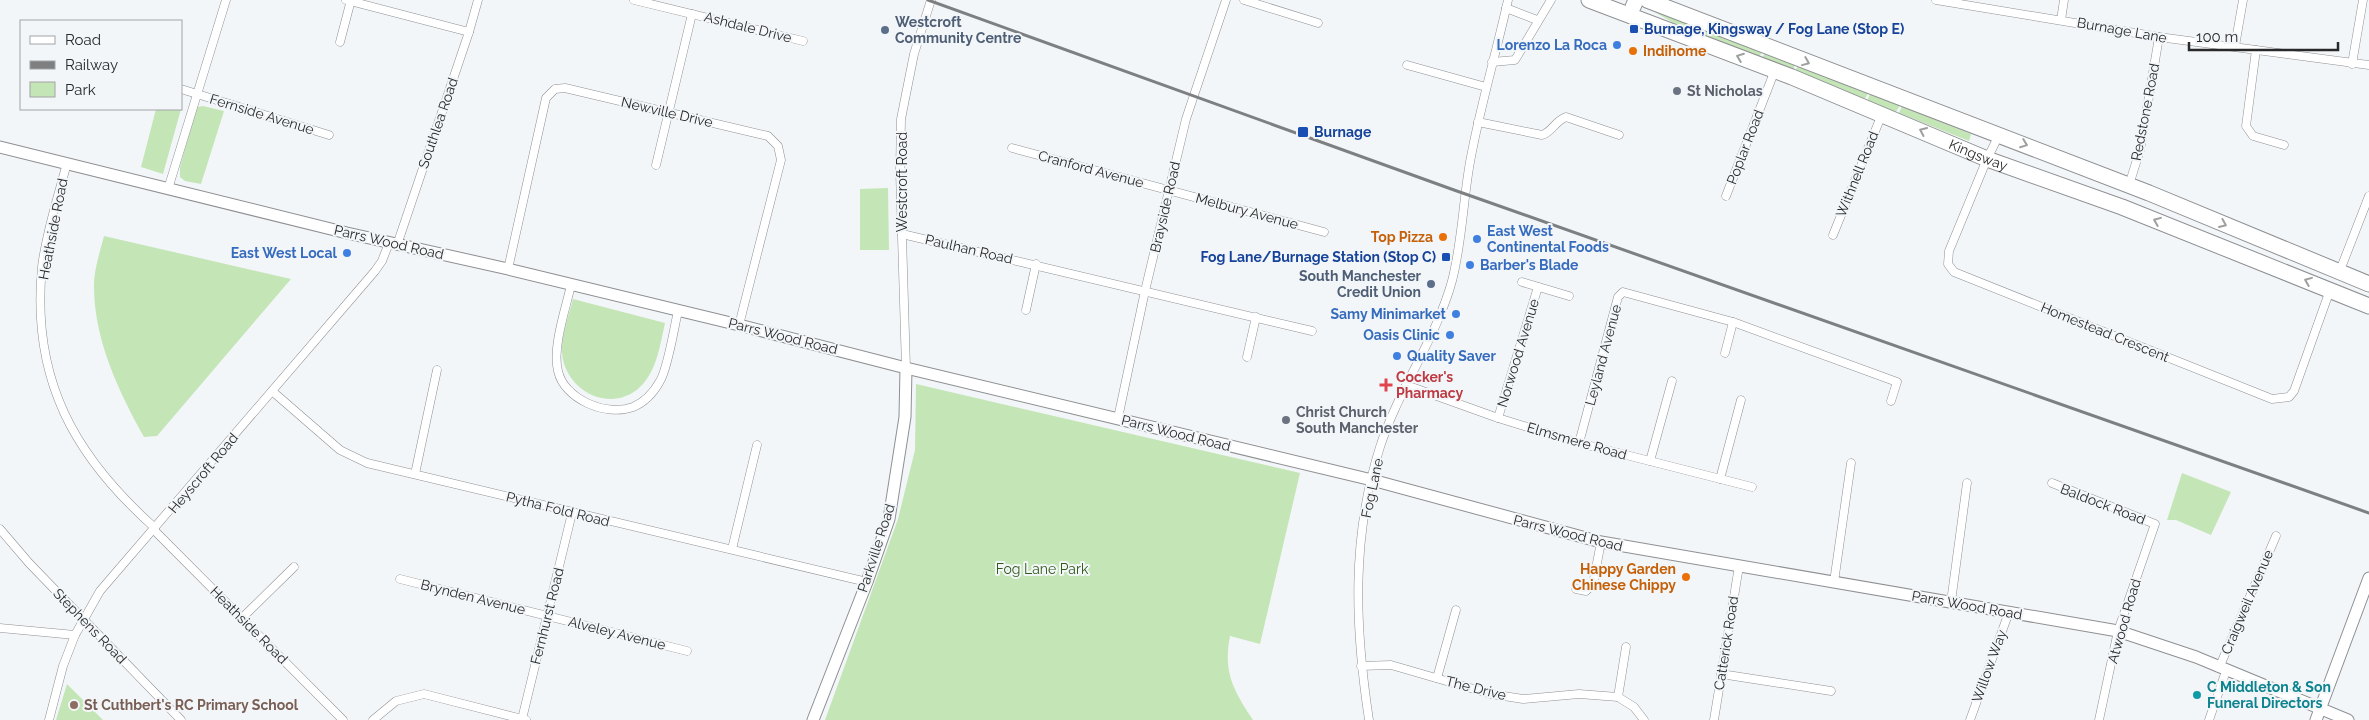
<svg xmlns="http://www.w3.org/2000/svg" width="2369" height="720" font-family="Raleway,sans-serif">
  <style>
    .green { fill: #c4e5b6 }
    .lines { fill: none; stroke-linecap: round; stroke-linejoin: round }
    .street-casing { stroke: #8e9093; stroke-width: 9 }
    .secondary-casing { stroke: #8e9093; stroke-width: 13 }
    .highway-casing { stroke: #8e9093; stroke-width: 17 }
    .street { stroke: #fff; stroke-width: 8 }
    .secondary { stroke: #fff; stroke-width: 11 }
    .highway { stroke: #fff; stroke-width: 15 }
    .rail { stroke: #7d7f81; stroke-width: 3 }
    .oneway { stroke: #9e9f9f }
    .transit-dot { fill: #1a4fb4; stroke: #f3f6f9; stroke-width: 2 }
    .service-dot { fill: #5c6f8a; stroke: #f3f6f9; stroke-width: 2 }
    .shop-dot { fill: #3f7fe0; stroke: #f3f6f9; stroke-width: 2 }
    .food-dot { fill: #e8710a; stroke: #f3f6f9; stroke-width: 2 }
    .worship-dot { fill: #6b7280; stroke: #f3f6f9; stroke-width: 2 }
    .health-dot { fill: #e0444e; stroke: #f3f6f9; stroke-width: 2 }
    .culture-dot { fill: #0f9aa8; stroke: #f3f6f9; stroke-width: 2 }
    .education-dot { fill: #8d6e63; stroke: #f3f6f9; stroke-width: 2 }
    .labels { text-anchor: middle; stroke-width: 4; stroke-linejoin: round; paint-order: stroke }
    .service-label { font-size: 14px; font-weight: bold; fill: #4e5e75; stroke: #f3f6f9; text-anchor: start }
    .street-label { font-size: 14px; fill: #28292a; stroke: #f3f6f9 }
    .transit-label { font-size: 14px; font-weight: bold; fill: #164399; stroke: #f3f6f9; text-anchor: start }
    .shop-label { font-size: 14px; font-weight: bold; fill: #366cbe; stroke: #f3f6f9; text-anchor: end }
    .food-label { font-size: 14px; font-weight: bold; fill: #c56008; stroke: #f3f6f9; text-anchor: end }
    .worship-label { font-size: 14px; font-weight: bold; fill: #5b616d; stroke: #f3f6f9; text-anchor: start }
    .health-label { font-size: 14px; font-weight: bold; fill: #be3a42; stroke: #f3f6f9; text-anchor: start }
    .park-label { font-size: 14px; fill: #305918; stroke: #f3f6f9 }
    .culture-label { font-size: 14px; font-weight: bold; fill: #0d838f; stroke: #f3f6f9; text-anchor: start }
    .education-label { font-size: 14px; font-weight: bold; fill: #785e54; stroke: #f3f6f9; text-anchor: start }
  </style>
  <rect width="100%" height="100%" fill="#f3f6f9"/>
  <g class="green">
    <path d="M1639,3L1762,51L1759,58L1677,25L1653,11L1639,5Z"/>
    <path d="M1765,52L1795,64L1793,71L1762,59Z"/>
    <path d="M1798,65L1868,93L1865,99L1795,72Z"/>
    <path d="M1870,94L1900,105L1896,112L1867,101Z"/>
    <path d="M203,106L224,111L201,184L185,181L180,177V167L197,107Z"/>
    <path d="M1902,106L1971,134L1969,141L1899,113Z"/>
    <path d="M156,109H181L163,174L141,167Z"/>
    <path d="M888,188L889,250H860V189Z"/>
    <path d="M104,236L291,279L157,436L144,437C119,392 95,342 94,289C93,272 100,252 104,236Z"/>
    <path d="M573,299L665,323C660,345 657,371 640,387C610,415 564,390 562,352C561,335 569,315 573,299Z"/>
    <path d="M916,384L1300,473L1260,644L1230,636C1223,672 1233,690 1253,720H825L898,519L915,450Z"/>
    <path d="M2182,473L2231,492L2211,535L2176,520H2167Z"/>
    <path d="M67,684L103,720H56Z"/>
  </g>
  <g class="lines">
    <defs>
      <g id="street">
        <path d="M346,0L469,32"/>
        <path d="M634,0L803,41"/>
        <path d="M1244,0L1318,23"/>
        <path d="M1936,0L2159,37L2369,65"/>
        <path d="M1506,8L1537,20"/>
        <path d="M2061,20L2064,0"/>
        <path d="M340,42L351,0"/>
        <path d="M2235,46L2243,0"/>
        <path d="M2256,50L2246,126L2253,136L2284,145"/>
        <path d="M1492,62L1515,60L1551,0"/>
        <path d="M2352,64L2363,0"/>
        <path d="M1407,65L1486,87"/>
        <path d="M181,89L329,135"/>
        <path d="M1478,122L1542,135C1552,132 1555,121 1566,117L1619,135"/>
        <path d="M1999,135L1987,159L1949,251L1948,264L1954,272L2272,399L2289,397L2294,391L2330,290"/>
        <path d="M1012,148L1324,232"/>
        <path d="M67,163C58,197 46,233 42,267C31,379 74,456 155,528"/>
        <path d="M656,165L692,14"/>
        <path d="M2129,185L2140,150L2159,37"/>
        <path d="M168,189L226,0"/>
        <path d="M1726,196L1775,70"/>
        <path d="M902,234L1312,331"/>
        <path d="M1833,235L1882,114"/>
        <path d="M397,245L469,32L478,0"/>
        <path d="M508,269L546,98L555,89L565,88L768,136L778,146L781,160L739,325"/>
        <path d="M2339,273L2369,196"/>
        <path d="M1522,282L1569,296"/>
        <path d="M571,285C566,308 552,347 558,371C564,399 606,417 633,407C645,402 654,392 660,381C668,368 674,328 678,311"/>
        <path d="M1026,310L1036,264"/>
        <path d="M1725,353L1733,322"/>
        <path d="M1247,357L1256,317"/>
        <path d="M906,368L900,171L901,119L914,54L931,0"/>
        <path d="M1406,385L1498,418L1579,443L1752,487"/>
        <path d="M272,391L340,450L367,463L867,582"/>
        <path d="M1118,418L1145,291L1186,119L1226,0"/>
        <path d="M1498,418L1538,287"/>
        <path d="M1579,443L1618,297L1623,292L1733,322L1897,382L1891,401"/>
        <path d="M1650,461L1672,381"/>
        <path d="M415,474L437,370"/>
        <path d="M1720,479L1741,400"/>
        <path d="M2052,483L2155,524L2118,631L2099,720"/>
        <path d="M0,529L29,563L181,720"/>
        <path d="M154,530L343,720"/>
        <path d="M732,549L757,445"/>
        <path d="M400,579L687,651"/>
        <path d="M1834,582L1851,463"/>
        <path d="M1576,589L1586,591L1593,584L1601,542"/>
        <path d="M1951,602L1967,483"/>
        <path d="M242,618L294,567"/>
        <path d="M0,628L75,635"/>
        <path d="M1361,666L1391,665L1491,694L1523,699L1579,694L1618,697L1634,707L1644,720"/>
        <path d="M2219,668L2276,536"/>
        <path d="M1721,674L1831,691"/>
        <path d="M1437,678L1456,610"/>
        <path d="M1618,697L1626,647"/>
        <path d="M522,719L572,513"/>
        <path d="M49,720L63,666L75,635L100,591L375,271L382,261L389,243"/>
        <path d="M373,720L396,701L424,694L526,720"/>
        <path d="M1369,720C1355,628 1351,538 1380,447C1398,390 1436,339 1452,281C1462,243 1463,201 1470,162C1480,107 1496,54 1508,0"/>
        <path d="M1714,720L1739,566"/>
        <path d="M1970,720L2009,612"/>
        <path d="M2209,720L2226,671"/>
      </g>
      <g id="secondary">
        <path d="M0,147L347,233L508,269L739,325L906,368L1372,480L1601,542L2118,631L2196,657L2348,720"/>
        <path d="M813,720L867,582L889,519L905,417L906,368"/>
        <path d="M2316,720L2369,578"/>
      </g>
      <g id="highway">
        <path id="s1" d="M1589,0L1792,77L1987,159L2122,207L2369,306"/>
        <path d="M1647,0L2149,193L2369,284"/>
        <path d="M1633,7L1636,0"/>
      </g>
    </defs>
    <use href="#street" class="street-casing"/>
    <use href="#secondary" class="secondary-casing"/>
    <use href="#highway" class="highway-casing"/>
    <use href="#street" class="street"/>
    <use href="#secondary" class="secondary"/>
    <use href="#highway" class="highway"/>
    <path class="rail" d="M928,0L1454,190L2369,513"/>
  </g>
  <defs><path id="oneway-chevron" d="M-2-3.5L2.5 0L-2 3.5" fill="none" stroke-width="1.6" stroke-linecap="round" stroke-linejoin="round" transform="scale(1.25)"/></defs>
  <g class="oneway">
    <use href="#oneway-chevron" transform="translate(1740 57) rotate(-159)"/>
    <use href="#oneway-chevron" transform="translate(1806 62) rotate(22)"/>
    <use href="#oneway-chevron" transform="translate(1923 131) rotate(-156)"/>
    <use href="#oneway-chevron" transform="translate(2024 144) rotate(21)"/>
    <use href="#oneway-chevron" transform="translate(2157 221) rotate(-158)"/>
    <use href="#oneway-chevron" transform="translate(2223 224) rotate(23)"/>
    <use href="#oneway-chevron" transform="translate(2308 281) rotate(-158)"/>
  </g>
  <g class="transit-dot">
    <rect x="1629" y="24" width="10" height="10" rx="2.5"/>
    <rect x="1297" y="126" width="12" height="12" rx="2.5"/>
    <rect x="1441" y="252" width="10" height="10" rx="2.5"/>
  </g>
  <g class="service-dot">
    <circle cx="885" cy="30" r="5"/>
    <circle cx="1431" cy="284" r="5"/>
  </g>
  <g class="shop-dot">
    <circle cx="1617" cy="45" r="5"/>
    <circle cx="1477" cy="239" r="5"/>
    <circle cx="347" cy="253" r="5"/>
    <circle cx="1470" cy="265" r="5"/>
    <circle cx="1456" cy="314" r="5"/>
    <circle cx="1450" cy="335" r="5"/>
    <circle cx="1397" cy="356" r="5"/>
  </g>
  <g class="food-dot">
    <circle cx="1633" cy="51" r="5"/>
    <circle cx="1443" cy="237" r="5"/>
    <circle cx="1686" cy="577" r="5"/>
  </g>
  <g class="worship-dot">
    <circle cx="1677" cy="91" r="5"/>
    <circle cx="1286" cy="420" r="5"/>
  </g>
  <path class="health-dot" d="M1383.5 377.5h5v5h5v5h-5v5h-5v-5h-5v-5h5z"/>
  <circle class="culture-dot" cx="2197" cy="695" r="5"/>
  <circle class="education-dot" cx="74" cy="705" r="5"/>
  <g class="labels">
    <g class="service-label">
      <text x="895" y="27">Westcroft<tspan x="895" dy="16">Community Centre</tspan></text>
      <text x="1421" y="281" text-anchor="end">South Manchester<tspan x="1421" dy="16">Credit Union</tspan></text>
    </g>
    <g class="street-label">
      <text transform="translate(748 27) rotate(14)" y="5">Ashdale Drive</text>
      <text transform="translate(2122 30) rotate(10)" y="5">Burnage Lane</text>
      <text transform="translate(667 112) rotate(13)" y="5">Newville Drive</text>
      <text transform="translate(2145 112) rotate(-79)" y="5">Redstone Road</text>
      <text transform="translate(262 114) rotate(17)" y="5">Fernside Avenue</text>
      <text transform="translate(438 123) rotate(-71)" y="5">Southlea Road</text>
      <text transform="translate(1745 147) rotate(-69)" y="5">Poplar Road</text>
      <text dy="5" stroke="none"><textPath href="#s1" startOffset="419">Kingsway</textPath></text>
      <text transform="translate(1091 169) rotate(15)" y="5">Cranford Avenue</text>
      <text transform="translate(1857 174) rotate(-68)" y="5">Withnell Road</text>
      <text transform="translate(902 182) rotate(-90)" y="5">Westcroft Road</text>
      <text transform="translate(1165 207) rotate(-77)" y="5">Brayside Road</text>
      <text transform="translate(1247 211) rotate(15)" y="5">Melbury Avenue</text>
      <text transform="translate(53 229) rotate(-79)" y="5">Heathside Road</text>
      <text transform="translate(389 242) rotate(13)" y="5">Parrs Wood Road</text>
      <text transform="translate(969 249) rotate(13)" y="5">Paulhan Road</text>
      <text transform="translate(2105 332) rotate(22)" y="5">Homestead Crescent</text>
      <text transform="translate(783 336) rotate(14)" y="5">Parrs Wood Road</text>
      <text transform="translate(1518 353) rotate(-73)" y="5">Norwood Avenue</text>
      <text transform="translate(1603 355) rotate(-75)" y="5">Leyland Avenue</text>
      <text transform="translate(1176 433) rotate(14)" y="5">Parrs Wood Road</text>
      <text transform="translate(1577 441) rotate(16)" y="5">Elmsmere Road</text>
      <text transform="translate(203 473) rotate(-50)" y="5">Heyscroft Road</text>
      <text transform="translate(1372 488) rotate(-78)" y="5">Fog Lane</text>
      <text transform="translate(2103 504) rotate(21)" y="5">Baldock Road</text>
      <text transform="translate(558 509) rotate(14)" y="5">Pytha Fold Road</text>
      <text transform="translate(1568 533) rotate(14)" y="5">Parrs Wood Road</text>
      <text transform="translate(876 548) rotate(-72)" y="5">Parkville Road</text>
      <text transform="translate(473 597) rotate(14)" y="5">Brynden Avenue</text>
      <text transform="translate(2247 602) rotate(-67)" y="5">Craigweil Avenue</text>
      <text transform="translate(1967 605) rotate(10)" y="5">Parrs Wood Road</text>
      <text transform="translate(547 616) rotate(-76)" y="5">Fernhurst Road</text>
      <text transform="translate(2124 621) rotate(-74)" y="5">Atwood Road</text>
      <text transform="translate(249 625) rotate(45)" y="5">Heathside Road</text>
      <text transform="translate(90 626) rotate(46)" y="5">Stephens Road</text>
      <text transform="translate(617 633) rotate(14)" y="5">Alveley Avenue</text>
      <text transform="translate(1726 643) rotate(-81)" y="5">Catterick Road</text>
      <text transform="translate(1989 666) rotate(-70)" y="5">Willow Way</text>
      <text transform="translate(1476 688) rotate(14)" y="5">The Drive</text>
    </g>
    <g class="transit-label">
      <text x="1644" y="34">Burnage, Kingsway / Fog Lane (Stop E)</text>
      <text x="1314" y="137">Burnage</text>
      <text x="1436" y="262" text-anchor="end">Fog Lane/Burnage Station (Stop C)</text>
    </g>
    <g class="shop-label">
      <text x="1607" y="50">Lorenzo La Roca</text>
      <text x="1487" y="236" text-anchor="start">East West<tspan x="1487" dy="16">Continental Foods</tspan></text>
      <text x="337" y="258">East West Local</text>
      <text x="1480" y="270" text-anchor="start">Barber's Blade</text>
      <text x="1446" y="319">Samy Minimarket</text>
      <text x="1440" y="340">Oasis Clinic</text>
      <text x="1407" y="361" text-anchor="start">Quality Saver</text>
    </g>
    <g class="food-label">
      <text x="1643" y="56" text-anchor="start">Indihome</text>
      <text x="1433" y="242">Top Pizza</text>
      <text x="1676" y="574">Happy Garden<tspan x="1676" dy="16">Chinese Chippy</tspan></text>
    </g>
    <g class="worship-label">
      <text x="1687" y="96">St Nicholas</text>
      <text x="1296" y="417">Christ Church<tspan x="1296" dy="16">South Manchester</tspan></text>
    </g>
    <g class="health-label">
      <text x="1396" y="382">Cocker's<tspan x="1396" dy="16">Pharmacy</tspan></text>
    </g>
    <g class="park-label">
      <text x="1042" y="574">Fog Lane Park</text>
    </g>
    <g class="culture-label">
      <text x="2207" y="692">C Middleton &amp; Son<tspan x="2207" dy="16">Funeral Directors</tspan></text>
    </g>
    <g class="education-label">
      <text x="84" y="710">St Cuthbert's RC Primary School</text>
    </g>
  </g>
  <rect x="20" y="20" width="162" height="90" fill="#f3f6f9" stroke="#a2a4a6"/>
  <rect x="30" y="36" width="25" height="8" fill="#ffffff" stroke="#a2a4a6"/>
  <text x="65" y="45" font-size="15" fill="#28292a">Road</text>
  <rect x="30" y="61" width="25" height="8" fill="#7d7f81" stroke="#a2a4a6"/>
  <text x="65" y="70" font-size="15" fill="#28292a">Railway</text>
  <rect x="30" y="82" width="25" height="15" fill="#c4e5b6" stroke="#a2a4a6"/>
  <text x="65" y="95" font-size="15" fill="#28292a">Park</text>
  <path d="M2189 42v8h149v-8" fill="none" stroke="#28292a" stroke-width="2.5"/>
  <text x="2196" y="42" font-size="15" fill="#28292a" stroke="#f3f6f9" stroke-width="4" paint-order="stroke">100 m</text>
</svg>
